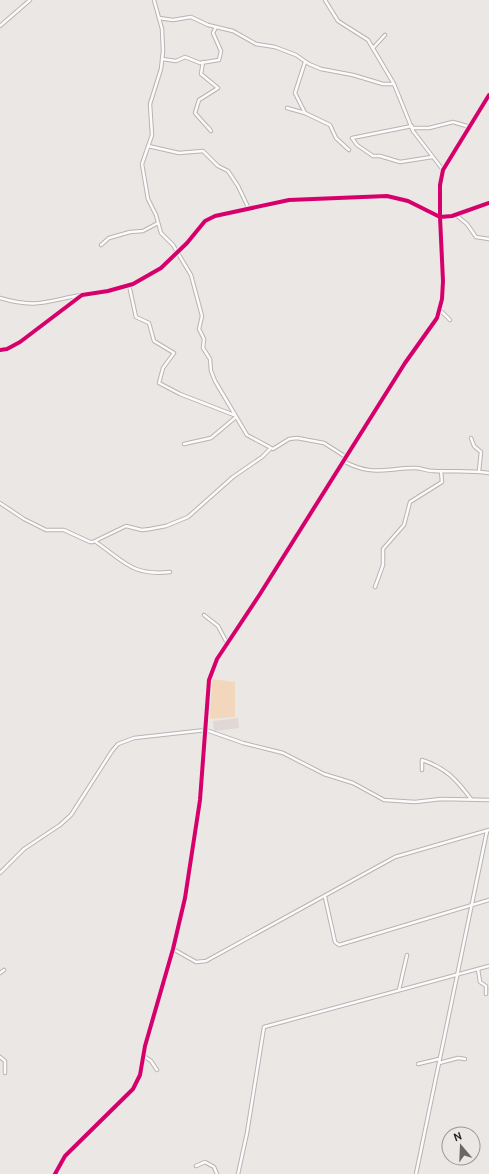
<svg xmlns="http://www.w3.org/2000/svg" width="489" height="1174" font-family="Cabin,sans-serif">
  <style>
    .built { fill: #dfd8d4 }
    .green { fill: #f3d7bc }
    .lines { fill: none; stroke-linecap: round; stroke-linejoin: round }
    .minor-casing { stroke: #b7b4b3; stroke-width: 4.5 }
    .minor { stroke: #fcfbfb; stroke-width: 2.5 }
    .cycleway-casing { stroke: #ebe7e4; stroke-width: 6 }
    .cycleway { stroke: #d6006c; stroke-width: 4 }
  </style>
  <rect width="100%" height="100%" fill="#eae7e5"/>
  <path class="built" d="M238,718L239,728L214,731L213,721Z"/>
  <path class="green" d="M212,679L235,682V717L210,719Z"/>
  <g class="lines">
    <defs>
      <g id="minor">
        <path d="M154,0L162,29L163,51L161,69L150,104L152,135L142,164L148,199L156,215L161,233L173,245L191,275L202,316L199,329L204,339L203,348L210,359L211,371L215,381L247,435L273,449L289,439L297,438L324,443L346,457"/>
        <path d="M325,0L338,21L368,40L394,84L413,131L443,170"/>
        <path d="M159,18L173,20L191,17L208,25L233,31L256,44L275,47L296,55L309,64L321,69L353,75L383,84H394"/>
        <path d="M0,26L30,0"/>
        <path d="M373,48L385,35"/>
        <path d="M162,59L176,61L185,57L200,63L219,60L221,51L213,33L216,27"/>
        <path d="M203,62L201,74L218,88L199,100L195,113L211,131L208,127"/>
        <path d="M305,62L295,93L305,113L330,125L336,138L349,150"/>
        <path d="M287,108L305,113"/>
        <path d="M412,126L352,138L357,145L373,156H380L400,162L432,157"/>
        <path d="M412,128H429L453,122L470,127"/>
        <path d="M148,146L179,153L203,151L218,166L228,171L238,186L249,209"/>
        <path d="M456,215L467,224L476,237L489,239"/>
        <path d="M101,245L109,238L130,232L143,231L158,223"/>
        <path d="M129,285L136,317L149,323L154,341L174,353L163,368L159,383L180,394L234,415"/>
        <path d="M0,298C36,309 47,301 81,295"/>
        <path d="M439,313L442,312L450,320"/>
        <path d="M0,350L7,349L20,342L82,295L108,291L133,284L161,268L187,243L205,221L215,216L289,200L387,196L408,201L440,217V185L443,170L489,95"/>
        <path d="M471,438L474,446L481,452L479,471"/>
        <path d="M184,444L211,438L236,417"/>
        <path d="M343,461C373,477 386,468 415,468C421,468 427,471 434,471C452,472 470,470 489,473"/>
        <path d="M0,503L24,519L46,530H64L90,542H93L126,526L142,530L150,529L166,526L188,517L233,477L262,457L270,449"/>
        <path d="M96,542C125,562 132,576 170,572"/>
        <path d="M375,587L383,565V549L404,525L410,502L442,482L441,471"/>
        <path d="M204,615L218,626L227,643"/>
        <path d="M422,770V760C446,768 456,779 471,799"/>
        <path d="M0,873L24,849L60,825L71,815L112,751L118,744L134,738L206,730L243,743L283,753L324,774L353,783L384,800L415,802L441,799L489,800"/>
        <path d="M325,897L335,942L339,945L489,900"/>
        <path d="M173,949L196,962L206,961L395,857L489,830"/>
        <path d="M478,969L480,982L486,986V994"/>
        <path d="M0,973L4,970"/>
        <path d="M399,990L407,955"/>
        <path d="M144,1056L151,1061L157,1070"/>
        <path d="M0,1057L5,1061V1073"/>
        <path d="M439,1063L458,1058L465,1059"/>
        <path d="M418,1064L439,1059"/>
        <path d="M196,1166L205,1162L214,1167L217,1174"/>
        <path d="M55,1174L65,1156L133,1089L140,1075L145,1046L173,949L185,898L200,800L209,680L217,659L260,594L405,363L437,318L442,299L443,281L440,217L452,216L489,203"/>
        <path d="M238,1174L247,1133L264,1027L489,966"/>
        <path d="M416,1174L487,831"/>
      </g>
    </defs>
    <use href="#minor" class="minor-casing"/>
    <use href="#minor" class="minor"/>
    <defs>
      <g id="cycleway">
        <path d="M0,350L7,349L20,342L82,295L108,291L133,284L161,268L187,243L205,221L215,216L289,200L387,196L408,201L440,217V185L443,170L489,95"/>
        <path d="M55,1174L65,1156L133,1089L140,1075L145,1046L173,949L185,898L200,800L209,680L217,659L260,594L405,363L437,318L442,299L443,281L440,217L452,216L489,203"/>
      </g>
    </defs>
    <use href="#cycleway" class="cycleway-casing"/>
    <use href="#cycleway" class="cycleway"/>
  </g>
  <g transform="translate(461 1146) rotate(341)"><circle r="19" fill="#ebe7e4" stroke="#9b9896"/>
  <path d="M0-3L7 15L0 10L-7 15Z" fill="#696766"/>
  <text y="-6" font-size="11" font-weight="bold" text-anchor="middle" fill="#242221">N</text>
  </g>
</svg>
